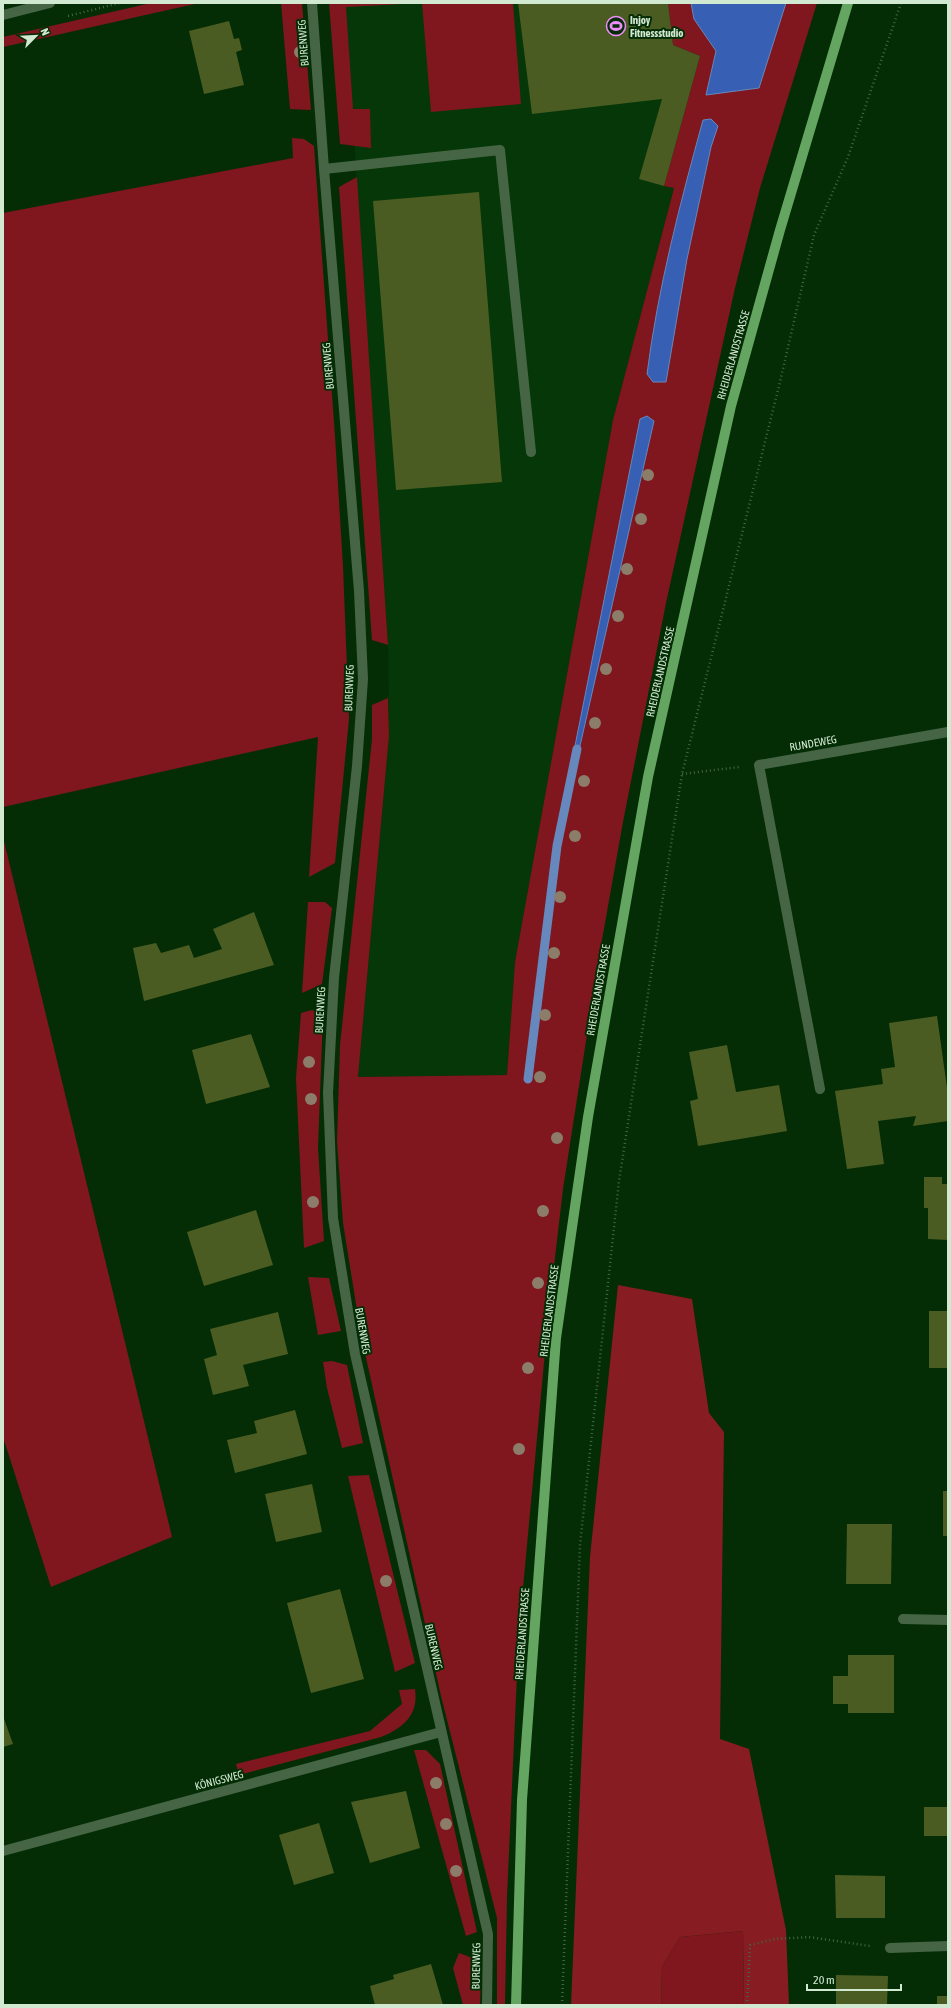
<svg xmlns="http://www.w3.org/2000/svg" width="951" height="2008" font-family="'Asap Condensed',sans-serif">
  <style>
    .built { fill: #063708 }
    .green { fill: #80161e }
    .forest { fill: #871c22 }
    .water { fill: #375fb3; stroke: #6688bc }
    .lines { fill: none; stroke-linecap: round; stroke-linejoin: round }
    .stream { stroke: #6688bc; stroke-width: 9 }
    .building { fill: #4b5c22 }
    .path { stroke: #436743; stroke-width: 2.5; stroke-dasharray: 1 3; stroke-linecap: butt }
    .minor { stroke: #466544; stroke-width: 10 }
    .major { stroke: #64a661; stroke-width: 10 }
    .tree { fill: #8b7d69 }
    .labels { text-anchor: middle; stroke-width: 4; stroke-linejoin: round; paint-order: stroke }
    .poi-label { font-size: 11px; font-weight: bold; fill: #d2e9d1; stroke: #042d05; text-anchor: start }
    .street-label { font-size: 11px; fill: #d2e9d1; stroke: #042d05 }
  </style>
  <rect width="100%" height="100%" fill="#042d05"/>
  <path class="built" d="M345,3H786L694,111L613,420L515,962L507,1075L358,1077L389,736L388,645Z"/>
  <g class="green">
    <path d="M151,3H199L3,47V37Z"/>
    <path d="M281,3H302L311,110L290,109Z"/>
    <path d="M329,3H513L521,104L431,112L422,3L346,7L353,109H370L371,148L340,144Z"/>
    <path d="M668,3H817L760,188L735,288L666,603L623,822L600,951L563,1189L549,1309L519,1631L507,1897L505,2005H497V1918L441,1696L361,1335L343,1223L337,1141L340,1045L372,739V705L388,698L389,736L358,1077L507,1075L515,962L613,420L674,188L664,186L700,56L673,45Z"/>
    <path d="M292,138L304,139L314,146L335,436L343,566L349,719L335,863L309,877L318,737L3,807V213L293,158Z"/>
    <path d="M357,177L388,645L372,640L339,187Z"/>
    <path d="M3,837L172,1537L51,1587L3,1437Z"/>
    <path d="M308,902H325L332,908L322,984L302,993Z"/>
    <path d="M312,1010L323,1015L318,1148L324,1241L304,1248L296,1078L301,1013Z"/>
    <path d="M308,1277L329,1278L341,1331L318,1335Z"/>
    <path d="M332,1361L347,1365L363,1443L342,1448L327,1388L323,1362Z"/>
    <path d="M369,1475L415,1663L395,1672L348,1476Z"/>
    <path d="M415,1689C419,1715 403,1728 381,1737L239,1775L236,1764L370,1731L402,1704L399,1690Z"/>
    <path d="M414,1750H426L440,1764L477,1932L466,1936Z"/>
    <path d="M743,1931L744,2005H661L662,1967L680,1937Z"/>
    <path d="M459,1953L478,1960L481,1974L480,2005H463L453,1968Z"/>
  </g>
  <path class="forest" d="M618,1285L692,1299L709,1413L724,1432L720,1739L749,1749L786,1930L789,2005H744L743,1931L680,1937L662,1967L661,2005H571L590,1557Z"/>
  <g class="water">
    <path d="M691,3H786L759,88L706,95L716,51L694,19Z"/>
    <path d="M711,119L718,126L711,147L687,259L666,382H653L647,374C658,287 680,204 703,120Z"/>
    <path d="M647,416L654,421L577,759L572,761L640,419Z"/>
  </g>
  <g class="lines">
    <path class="stream" d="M528,1079L557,846L577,749"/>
  </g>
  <g class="building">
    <path d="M518,3H668L673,45L700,56L664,186L639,179L662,99L532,114Z"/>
    <path d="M229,21L234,39L239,38L242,50L236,52L244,85L204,94L189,31Z"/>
    <path d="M479,192L502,482L396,490L373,201Z"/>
    <path d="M254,912L274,965L144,1001L133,948L156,943L161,953L189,945L194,958L222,949L213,929Z"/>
    <path d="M937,1016L948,1095V1121L913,1126L916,1116L878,1121L884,1164L847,1169L835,1091L883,1084L881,1069L895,1067L889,1023Z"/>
    <path d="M251,1034L270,1087L206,1104L192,1050Z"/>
    <path d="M727,1045L736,1092L779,1085L787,1131L698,1146L690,1101L698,1099L689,1052Z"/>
    <path d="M924,1177H942V1184H948V1240L928,1239V1208H924Z"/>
    <path d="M256,1210L273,1265L204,1286L187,1232Z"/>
    <rect x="929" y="1311" width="19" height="57"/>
    <path d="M278,1312L288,1354L243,1365L249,1386L213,1395L204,1359L217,1355L210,1329Z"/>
    <path d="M295,1410L307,1454L235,1473L227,1440L257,1433L254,1421Z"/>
    <path d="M312,1484L322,1532L276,1542L265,1494Z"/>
    <rect x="943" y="1491" width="5" height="45"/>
    <path d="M847,1524H892L891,1584H846Z"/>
    <path d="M340,1589L364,1679L311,1693L287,1603Z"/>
    <path d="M848,1655H894V1713H848V1704H833V1676H848Z"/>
    <path d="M3,1716L13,1744L3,1747Z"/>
    <path d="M406,1791L420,1848L370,1863L351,1802Z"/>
    <rect x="924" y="1807" width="24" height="29"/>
    <path d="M319,1823L334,1873L294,1885L279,1835Z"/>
    <path d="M835,1875L885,1876V1918H836Z"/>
    <path d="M431,1964L443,2005H375L370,1986L394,1979L393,1975Z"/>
    <path d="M836,1975L888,1976L887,2005H836Z"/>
    <rect x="937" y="1996" width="11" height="9"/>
  </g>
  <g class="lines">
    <g class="path">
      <path d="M68,16L120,3"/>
      <path d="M682,774L739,767"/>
      <path d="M562,2005L580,1545L619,1181L682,774L779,386L814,235L848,157L901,3"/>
      <path d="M747,2005L750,1945L775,1939L809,1937L870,1946"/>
    </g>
    <g class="minor">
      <path d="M312,3L324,169L359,591L363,679L357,766L334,978L328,1093L333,1218L355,1354L488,1934L487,2005"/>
      <path d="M3,15L50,3"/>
      <path d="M324,169L500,150L531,452"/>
      <path d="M820,1089L759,765L948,732"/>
      <path d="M903,1619L948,1620"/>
      <path d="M3,1851L441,1732"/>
      <path d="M890,1948L948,1946"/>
    </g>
    <path class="major" d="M516,2005L522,1800L556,1338L588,1117L648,777L731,406L780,230L848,3"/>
  </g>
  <g class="tree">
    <circle cx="300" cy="52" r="6"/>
    <circle cx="648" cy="475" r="6"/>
    <circle cx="641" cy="519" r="6"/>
    <circle cx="627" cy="569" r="6"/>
    <circle cx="618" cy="616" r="6"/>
    <circle cx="606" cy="669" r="6"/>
    <circle cx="595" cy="723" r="6"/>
    <circle cx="584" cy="781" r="6"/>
    <circle cx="575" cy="836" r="6"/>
    <circle cx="560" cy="897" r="6"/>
    <circle cx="554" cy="953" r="6"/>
    <circle cx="545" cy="1015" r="6"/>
    <circle cx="309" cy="1062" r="6"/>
    <circle cx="540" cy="1077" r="6"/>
    <circle cx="311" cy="1099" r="6"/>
    <circle cx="557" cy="1138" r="6"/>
    <circle cx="313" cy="1202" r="6"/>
    <circle cx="543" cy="1211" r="6"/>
    <circle cx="538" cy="1283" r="6"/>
    <circle cx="528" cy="1368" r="6"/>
    <circle cx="519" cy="1449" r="6"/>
    <circle cx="386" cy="1581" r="6"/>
    <circle cx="436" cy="1783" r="6"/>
    <circle cx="446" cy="1824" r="6"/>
    <circle cx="456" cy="1871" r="6"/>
  </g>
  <defs>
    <symbol id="stadium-ring" viewBox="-11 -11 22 22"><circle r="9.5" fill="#042d05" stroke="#ee8cf9" stroke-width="1.5"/><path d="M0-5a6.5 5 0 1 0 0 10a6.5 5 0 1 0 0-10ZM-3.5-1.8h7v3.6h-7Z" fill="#ee8cf9"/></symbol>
  </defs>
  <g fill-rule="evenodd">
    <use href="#stadium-ring" x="605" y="15" width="22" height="22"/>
  </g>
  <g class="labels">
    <g class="poi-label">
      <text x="630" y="24">Injoy<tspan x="630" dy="13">Fitnessstudio</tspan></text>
    </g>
    <g class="street-label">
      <text transform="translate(303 43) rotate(-94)" y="4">BURENWEG</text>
      <text transform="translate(733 355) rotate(-74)" y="4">RHEIDERLANDSTRASSE</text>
      <text transform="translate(328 366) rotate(-95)" y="4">BURENWEG</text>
      <text transform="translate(660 672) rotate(-77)" y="4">RHEIDERLANDSTRASSE</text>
      <text transform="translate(349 688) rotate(-88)" y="4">BURENWEG</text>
      <text transform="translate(813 743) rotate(-10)" y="4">RUNDEWEG</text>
      <text transform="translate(598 990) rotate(-80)" y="4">RHEIDERLANDSTRASSE</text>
      <text transform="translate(320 1010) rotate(-87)" y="4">BURENWEG</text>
      <text transform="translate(549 1311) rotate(-83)" y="4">RHEIDERLANDSTRASSE</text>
      <text transform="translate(363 1331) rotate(80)" y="4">BURENWEG</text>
      <text transform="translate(522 1634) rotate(-86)" y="4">RHEIDERLANDSTRASSE</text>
      <text transform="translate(434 1647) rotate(77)" y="4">BURENWEG</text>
      <text transform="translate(219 1780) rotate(-15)" y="4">KÖNIGSWEG</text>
      <text transform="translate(476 1966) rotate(-89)" y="4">BURENWEG</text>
    </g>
  </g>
  <rect width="951" height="2008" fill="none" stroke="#d2e9d1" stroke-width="8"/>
  <g transform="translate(36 36) rotate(66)" stroke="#042d05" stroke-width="3" paint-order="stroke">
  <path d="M0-3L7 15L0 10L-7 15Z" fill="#d2e9d1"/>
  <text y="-6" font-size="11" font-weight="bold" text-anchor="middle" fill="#d2e9d1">N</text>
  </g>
  <path d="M807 1984v6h94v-6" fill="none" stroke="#d2e9d1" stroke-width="2"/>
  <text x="813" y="1984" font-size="12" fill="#d2e9d1" stroke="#042d05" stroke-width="3" paint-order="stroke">20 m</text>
</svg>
